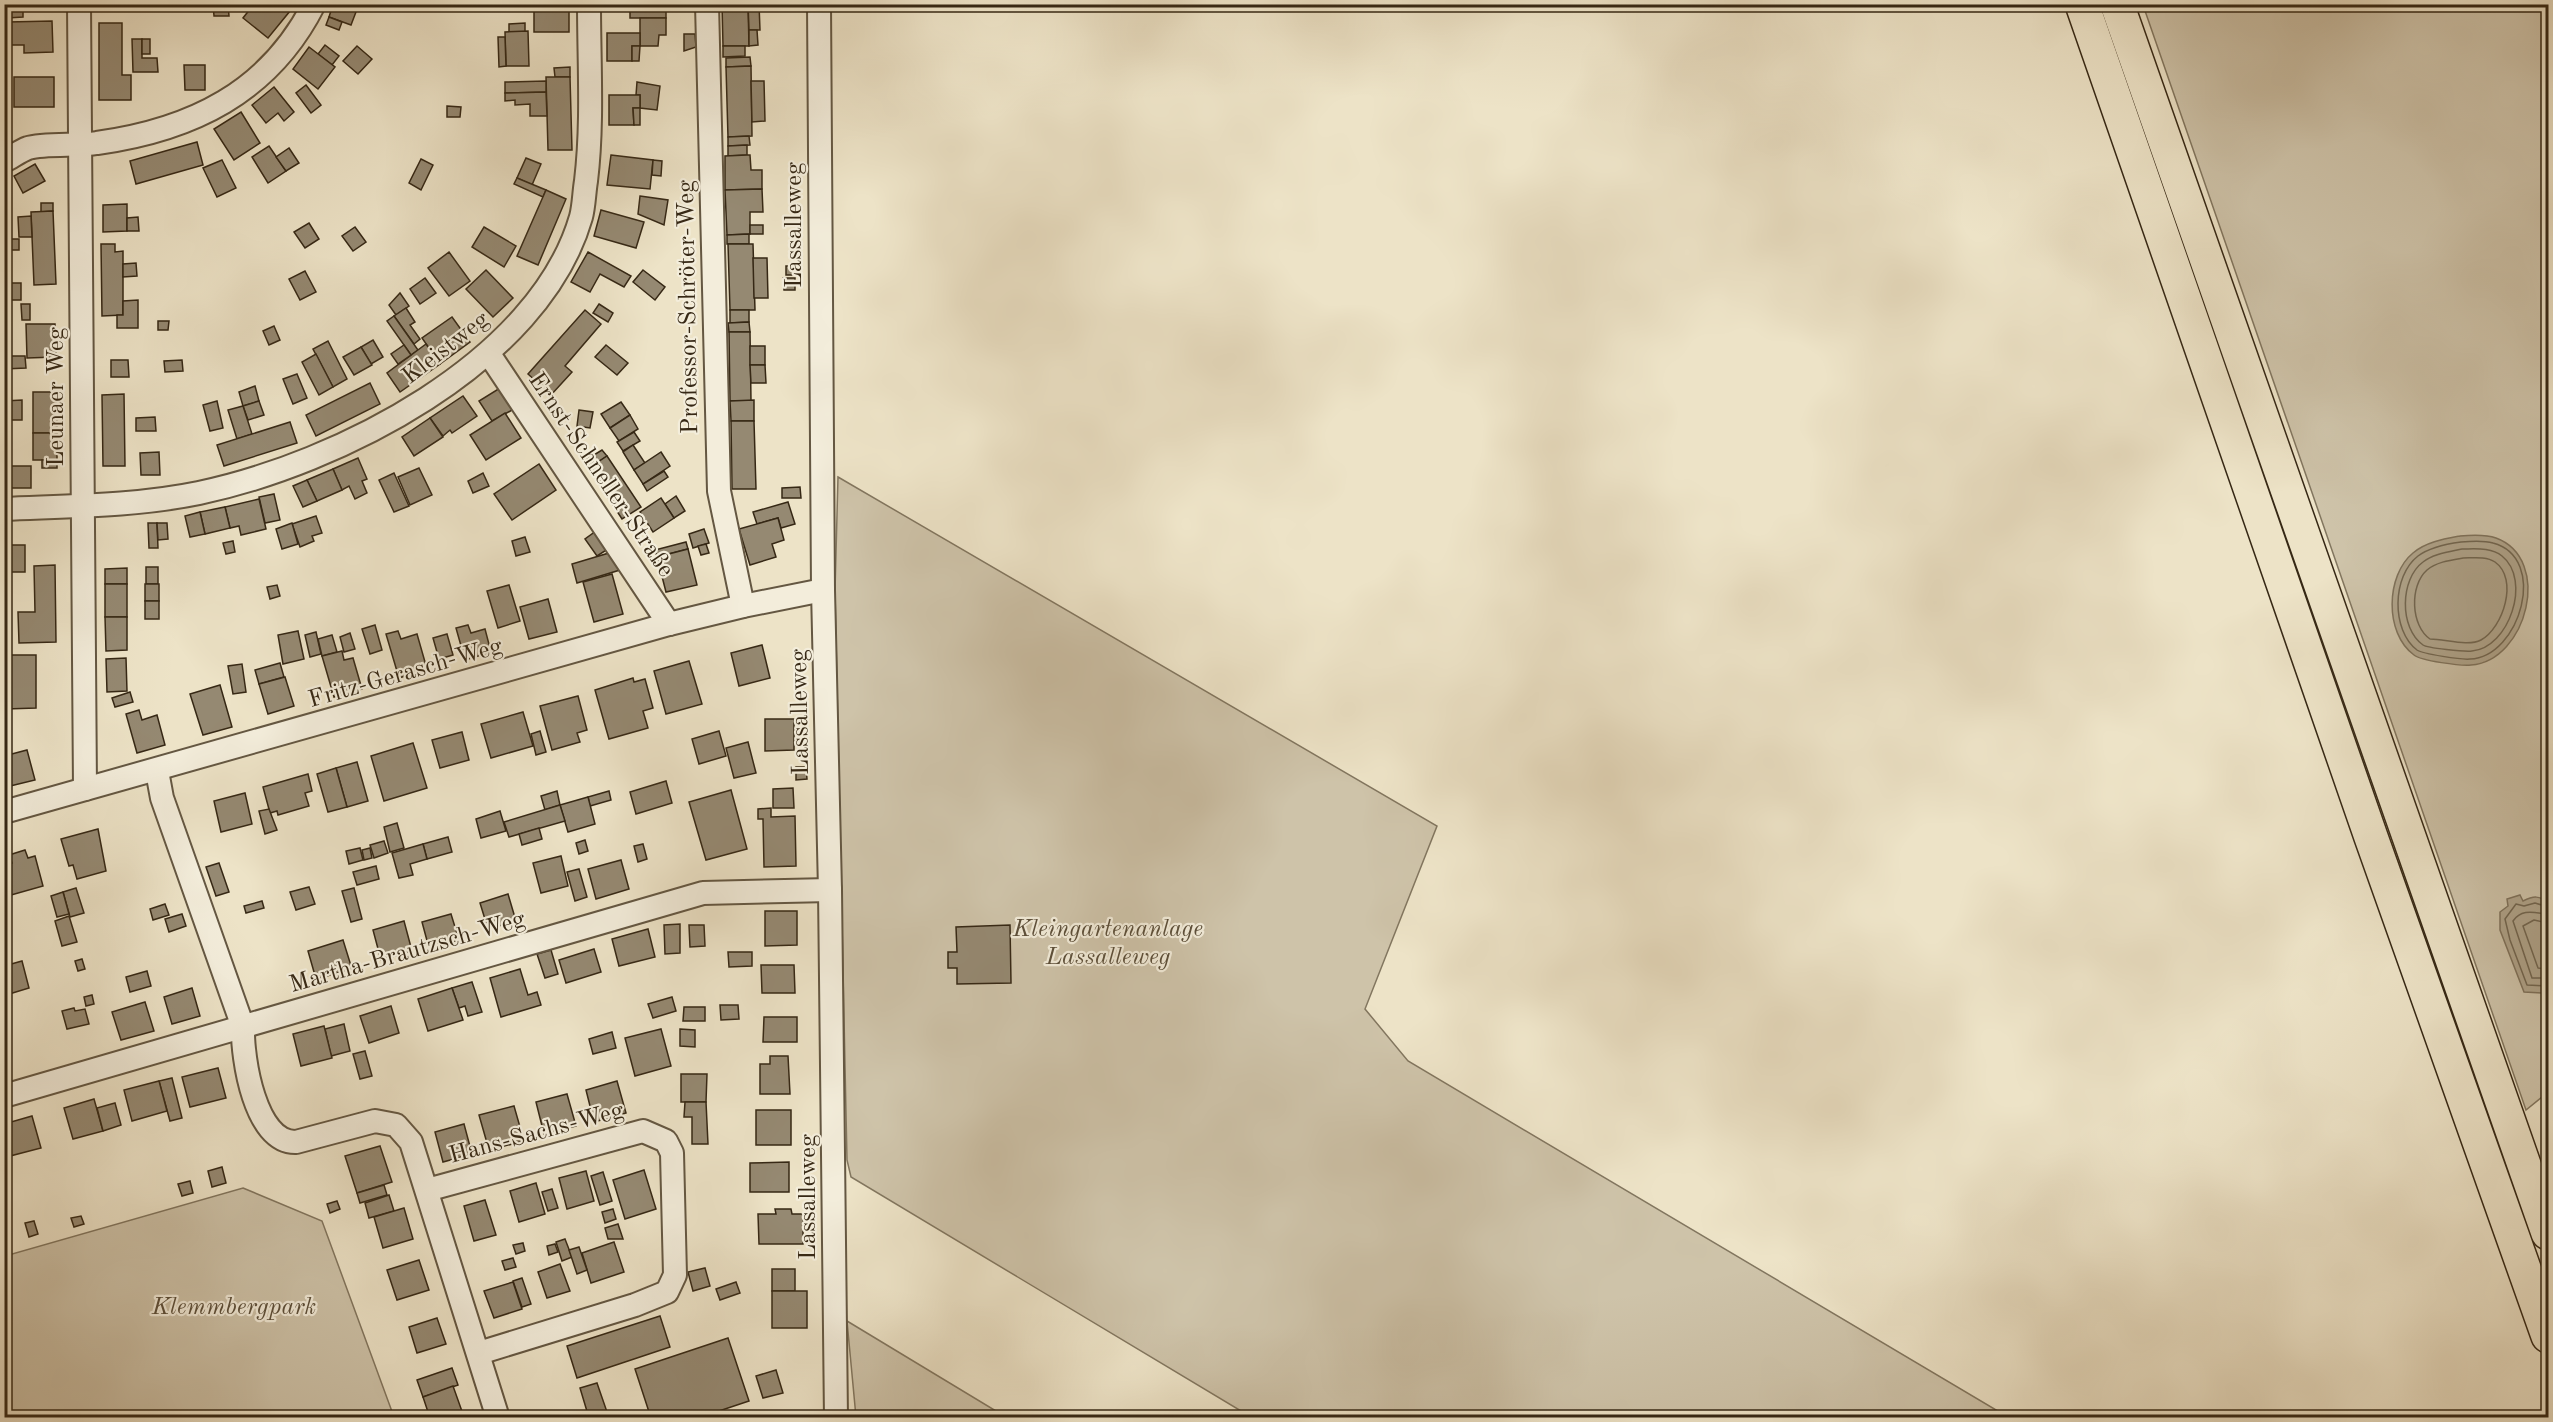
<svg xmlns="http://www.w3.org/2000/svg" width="2553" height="1422" font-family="'Old Standard TT',serif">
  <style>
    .green { fill: #cec3a9; stroke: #82765f; stroke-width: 1.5 }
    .water { fill: #afa38a; stroke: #7f725b; stroke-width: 1.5 }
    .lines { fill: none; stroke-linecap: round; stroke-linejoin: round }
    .shore { stroke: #726650; stroke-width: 1.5 }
    .building { fill: #958972; stroke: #362815; stroke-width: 1.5 }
    .street-casing { stroke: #645742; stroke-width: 26 }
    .highway-casing { stroke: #362815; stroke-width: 36 }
    .street { stroke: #f3eddb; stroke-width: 22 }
    .highway { stroke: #ede3c7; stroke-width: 33 }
    .labels { text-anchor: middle; stroke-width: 4.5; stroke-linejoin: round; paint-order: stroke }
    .street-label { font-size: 24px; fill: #362815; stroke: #f3eddb }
    .park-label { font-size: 24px; font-style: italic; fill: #5c4f3a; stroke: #f3eddb }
  </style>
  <rect width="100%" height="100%" fill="#ede3c7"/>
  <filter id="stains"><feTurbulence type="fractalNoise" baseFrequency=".00333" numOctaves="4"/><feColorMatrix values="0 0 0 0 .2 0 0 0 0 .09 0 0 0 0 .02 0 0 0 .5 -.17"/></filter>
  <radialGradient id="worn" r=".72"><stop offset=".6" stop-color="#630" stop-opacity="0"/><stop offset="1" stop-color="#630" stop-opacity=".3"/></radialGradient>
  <g class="green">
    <path d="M2143,5H2548V697L2545,753L2548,763V1092L2526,1110Z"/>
    <path d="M838,477L1437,826L1365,1009L1408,1061L2008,1417H1251L851,1177L847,1160L835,591Z"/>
    <path d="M243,1188L322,1221L394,1417H5V1256Z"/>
    <path d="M847,1321L1006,1417H856Z"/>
  </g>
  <g class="water">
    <path d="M2460,536C2471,535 2485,534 2496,538C2553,559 2527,661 2471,665C2461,666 2421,661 2414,655C2384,633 2386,575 2413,553C2426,542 2444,539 2460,536Z"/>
    <path d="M2520,895L2523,901C2533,896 2540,895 2548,903V990L2544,993L2524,992L2500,930V912L2508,906L2507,899Z"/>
  </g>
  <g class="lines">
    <g class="shore">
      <path d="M2461,542C2471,541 2483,540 2493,543C2549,558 2520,657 2470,659C2462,660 2423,654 2417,650C2391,630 2392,576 2418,556C2430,547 2446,544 2461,542Z"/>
      <path d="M2462,549C2475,549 2491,547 2502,556C2532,580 2509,648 2472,651C2465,652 2427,648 2423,645C2399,628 2400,579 2423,562C2433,554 2448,552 2462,549Z"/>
      <path d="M2463,558C2473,558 2486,556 2495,562C2519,579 2503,628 2481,640C2468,647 2445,639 2430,639C2411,626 2409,586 2427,570C2436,562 2451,560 2463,558Z"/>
      <path d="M2548,907L2535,903L2524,906L2516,904L2505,919L2510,940L2527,985L2548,986"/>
      <path d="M2548,914C2535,913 2522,908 2513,921L2532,978H2548"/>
      <path d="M2548,923L2534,920L2523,926L2538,968L2548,969"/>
    </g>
  </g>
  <g class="building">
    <path d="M213,4H228L229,16H214Z"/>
    <path d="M254,4H281L290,11L268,38L243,18Z"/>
    <path d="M333,4H359L351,25L329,17Z"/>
    <rect x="534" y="4" width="35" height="28"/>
    <path d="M722,4H748L749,46H723Z"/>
    <path d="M748,4H759L760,30H749Z"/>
    <rect x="630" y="5" width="36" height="13"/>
    <path d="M7,8H23V17L7,18Z"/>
    <path d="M329,17L342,22L339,30L326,25Z"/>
    <path d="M640,18H666V35H659L658,46H640Z"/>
    <path d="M52,21L53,52L24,53V45H9L8,22Z"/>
    <path d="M99,23H122V75H131V100H99Z"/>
    <path d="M525,23V32H509V24Z"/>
    <path d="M749,30H757L758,45L749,46Z"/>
    <path d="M528,31L529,66H506L505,32Z"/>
    <path d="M607,33H640V46H632V61H607Z"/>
    <path d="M684,34H695L696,47L684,51Z"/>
    <path d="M498,37H505L506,66L499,67Z"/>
    <path d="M132,39H142V58H157L158,72H133Z"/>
    <rect x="142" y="39" width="8" height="15"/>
    <path d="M325,45L339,56L332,65L318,54Z"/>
    <path d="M357,46L372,59L358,74L343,61Z"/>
    <path d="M632,46H640L639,61H632Z"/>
    <path d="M723,46H745V56L723,57Z"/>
    <path d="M309,47L335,67L318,89L293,69Z"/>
    <path d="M4,49H9L10,61H4Z"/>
    <path d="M750,57L751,66L726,67V58Z"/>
    <path d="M184,65H205V90H185Z"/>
    <path d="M751,66L752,136L728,137L726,67Z"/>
    <path d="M570,67V77H555L554,68Z"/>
    <rect x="14" y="77" width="40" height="30"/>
    <path d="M546,77H570L572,150H548Z"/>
    <path d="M546,81V92L505,93V82Z"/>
    <path d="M751,81H764L765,121L752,122Z"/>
    <path d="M637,82L660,86L657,110L640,108V95H636Z"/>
    <path d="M306,85L321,105L311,113L296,93Z"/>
    <path d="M274,87L294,112L284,121L278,113L266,123L252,105Z"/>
    <path d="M546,92L547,116H530V104L515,105V100L505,101V93Z"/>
    <path d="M609,95H640V108H633L634,125H609Z"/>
    <path d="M447,106L461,107L460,117H447Z"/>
    <path d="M633,108H640V125H634Z"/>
    <path d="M241,112L260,143L234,160L214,129Z"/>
    <path d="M749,136L750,145L728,146V137Z"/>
    <path d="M197,142L203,165L136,184L130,161Z"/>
    <path d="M747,145V155L728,156V146Z"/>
    <path d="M269,146L286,171L268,183L252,157Z"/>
    <path d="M289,148L299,163L286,171L276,157Z"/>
    <path d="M611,155L653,160L650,189L607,185Z"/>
    <path d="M747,155H750L751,170H762V189L725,190V156Z"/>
    <path d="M526,158L541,164L532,185L517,178Z"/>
    <path d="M421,159L433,165L421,190L409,183Z"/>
    <path d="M222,160L236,188L217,197L203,168Z"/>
    <path d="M653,160L662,161L661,176L652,175Z"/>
    <path d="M35,164L45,181L23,193L14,176Z"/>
    <path d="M517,178L546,190L543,197L514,184Z"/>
    <path d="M762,189L763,212H750V234L727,235L725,190Z"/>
    <path d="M546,190L566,199L538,265L517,256Z"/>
    <path d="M640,196L668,200L664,225L638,214Z"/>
    <path d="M41,203H53V211L41,212Z"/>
    <path d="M127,204V231L103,232V205Z"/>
    <path d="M601,210L644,222L636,248L594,236Z"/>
    <path d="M53,211L56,284L34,285L31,212Z"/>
    <path d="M31,216L32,237H19L18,217Z"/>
    <path d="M138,217L139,231H127V218Z"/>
    <path d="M309,223L319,239L305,248L294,232Z"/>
    <rect x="750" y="225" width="13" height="9"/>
    <path d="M355,227L366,242L353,251L342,236Z"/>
    <path d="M484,227L516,246L504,267L472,247Z"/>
    <path d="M749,234V244H727V235Z"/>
    <rect x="4" y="239" width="15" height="11"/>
    <path d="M101,244H115V252L123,251V315L102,316Z"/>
    <path d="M728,244H753L755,310H730Z"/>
    <path d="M449,252L470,281L449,296L428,268Z"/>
    <path d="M588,252L631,276L624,287L600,274L590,292L571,282Z"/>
    <path d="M753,258H767L768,298H754Z"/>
    <path d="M136,263L137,276L123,277V264Z"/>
    <rect x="786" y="266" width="9" height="9"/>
    <path d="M486,270L513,298L493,317L466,289Z"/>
    <path d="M643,270L665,287L655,300L633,282Z"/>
    <path d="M305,271L316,292L300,300L289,279Z"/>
    <path d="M425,278L436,293L420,304L410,289Z"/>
    <path d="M783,278H795V290H784Z"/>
    <rect x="4" y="283" width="17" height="17"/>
    <path d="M400,293L409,306L396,315L389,305Z"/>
    <path d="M138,300V328H117V315H123V301Z"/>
    <path d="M21,304H30V320H22Z"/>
    <path d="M599,304L613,313L608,322L593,313Z"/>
    <path d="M406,308L415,322L410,325L420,339L414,344L394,316Z"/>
    <path d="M585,310L601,324L565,366L572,372L551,395L528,374Z"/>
    <path d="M730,310H749V322L730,323Z"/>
    <path d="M394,316L418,350L411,355L387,321Z"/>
    <path d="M452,317L470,342L440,364L422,338Z"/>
    <path d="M158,321H169L168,330H158Z"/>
    <path d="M749,322L750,332H729L728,323Z"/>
    <path d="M26,324H55L56,357L27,358Z"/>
    <path d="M274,326L280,340L269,345L263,331Z"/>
    <path d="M729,332H750L751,401H730Z"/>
    <path d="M373,340L383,357L371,364L361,347Z"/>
    <path d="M328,341L347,379L333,387L313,349Z"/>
    <path d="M426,344L440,364L400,392L387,373Z"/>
    <path d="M404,345L411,355L398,364L391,354Z"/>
    <path d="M606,345L628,363L617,375L595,357Z"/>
    <rect x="750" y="346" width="15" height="19"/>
    <path d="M361,347L372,365L354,375L343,357Z"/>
    <path d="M316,354L333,387L319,395L302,362Z"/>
    <path d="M4,356H25L26,368L4,369Z"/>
    <path d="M111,360H128L129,377H111Z"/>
    <path d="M182,360L183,371L165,372L164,361Z"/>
    <path d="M750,365H765L766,383H751Z"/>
    <path d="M297,374L307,398L293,404L283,379Z"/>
    <path d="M370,383L380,404L316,436L306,415Z"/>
    <path d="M255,386L259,401L243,406L239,392Z"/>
    <path d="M500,388L514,409L492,421L479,401Z"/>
    <rect x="33" y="392" width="24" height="41"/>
    <path d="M124,394L125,466H103L102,395Z"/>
    <path d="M463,396L477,416L452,433L450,430L443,436L430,418Z"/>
    <path d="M22,400V420H4V401Z"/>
    <path d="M754,400V421H731L730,401Z"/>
    <path d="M217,401L223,428L210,431L203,405Z"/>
    <path d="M259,401L264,415L248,420L243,406Z"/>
    <path d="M621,402L630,415L610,428L601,414Z"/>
    <path d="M243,406L252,434L237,439L228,410Z"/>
    <path d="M579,410L593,412L590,428L577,426Z"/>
    <path d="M505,413L521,438L486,460L470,435Z"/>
    <path d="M630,415L638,429L619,441L610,428Z"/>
    <path d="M155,417L156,431H136V418Z"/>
    <path d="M430,418L443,437L414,456L402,437Z"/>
    <path d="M731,421H754L756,489H732Z"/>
    <path d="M290,422L297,443L224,466L217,445Z"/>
    <path d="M634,432L640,441L623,451L617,442Z"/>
    <rect x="33" y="433" width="24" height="27"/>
    <path d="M633,445L645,463L634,470L623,452Z"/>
    <path d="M602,450L607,456L589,468L584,461Z"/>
    <path d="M159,452L160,475H141L140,453Z"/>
    <path d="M661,452L670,466L643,484L634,470Z"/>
    <path d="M607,456L641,507L622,519L589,468Z"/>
    <path d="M358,458L367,479L362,481L367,493L355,499L349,486L342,490L333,469Z"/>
    <rect x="42" y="460" width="15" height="8"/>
    <path d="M539,464L556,490L512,520L494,494Z"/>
    <rect x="6" y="466" width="25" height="22"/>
    <path d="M419,468L432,495L410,505L398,477Z"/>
    <path d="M333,469L342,490L317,501L307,480Z"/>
    <path d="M664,471L668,477L647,491L643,484Z"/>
    <path d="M394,473L409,506L394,512L379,480Z"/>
    <path d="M483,473L489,486L473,493L468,481Z"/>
    <path d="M307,480L317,501L303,507L293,486Z"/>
    <path d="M800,487L801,498H782V488Z"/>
    <path d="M274,494L280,520L265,523L259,497Z"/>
    <path d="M676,496L685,511L674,518L665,504Z"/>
    <path d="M661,498L674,518L653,532L640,512Z"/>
    <path d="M259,499L266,529L241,535L239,526L230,528L225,507Z"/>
    <path d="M788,502L795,524L781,528L778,518L757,524L753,512Z"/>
    <path d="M225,507L230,528L205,534L200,512Z"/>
    <path d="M200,512L205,534L190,537L185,516Z"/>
    <path d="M316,516L322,533L312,536L314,541L300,547L292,524Z"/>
    <path d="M778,518L784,540L772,544L776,557L750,565L739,529Z"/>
    <path d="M148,523H157L158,548H149Z"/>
    <path d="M157,523H167L168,539L158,540Z"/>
    <path d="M292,523L298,544L282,549L276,529Z"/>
    <path d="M704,529L709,543L693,548L689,534Z"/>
    <path d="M596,531L608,549L597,556L585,539Z"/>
    <path d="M525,537L530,552L516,556L512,541Z"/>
    <path d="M233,541L235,552L226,554L223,543Z"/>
    <path d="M686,542L688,549L657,557L655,550Z"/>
    <path d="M706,544L709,553L701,555L698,546Z"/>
    <rect x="4" y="545" width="21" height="27"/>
    <path d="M688,549L697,585L666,592L657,557Z"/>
    <path d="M609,553L620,570L577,583L572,564Z"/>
    <path d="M55,565L56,642L19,643L18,612H35L34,566Z"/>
    <rect x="146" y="567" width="12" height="17"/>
    <path d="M127,568V584H105V569Z"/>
    <path d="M612,574L623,614L594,622L583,582Z"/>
    <rect x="105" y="584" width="22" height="33"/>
    <rect x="145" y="584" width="14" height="17"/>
    <path d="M277,585L280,596L270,599L267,587Z"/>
    <path d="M509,585L520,621L498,628L487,591Z"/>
    <path d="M548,599L557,632L529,639L520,607Z"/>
    <rect x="145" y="601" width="14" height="18"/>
    <path d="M105,617H127V650L106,651Z"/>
    <path d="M375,625L382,650L370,654L362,629Z"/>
    <path d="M468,625L471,633L485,629L491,652L465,660L456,628Z"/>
    <path d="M298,631L304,659L283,664L278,635Z"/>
    <path d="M398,631L401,639L417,634L427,669L399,678L386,634Z"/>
    <path d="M316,632L321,654L310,657L305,635Z"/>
    <path d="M350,633L355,649L344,652L340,637Z"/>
    <path d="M447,634L453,655L439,659L433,638Z"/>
    <path d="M332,635L337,652L322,656L318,639Z"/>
    <path d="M762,645L770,678L739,686L731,653Z"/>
    <path d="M342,651L344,660L353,658L362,689L334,697L322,656Z"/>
    <path d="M6,655H36V708L6,709Z"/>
    <path d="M126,658L127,691L107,692L106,659Z"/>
    <path d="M689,661L702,704L666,714L654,671Z"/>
    <path d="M280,663L284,677L259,684L255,670Z"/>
    <path d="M242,664L246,692L233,694L228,666Z"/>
    <path d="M285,677L294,706L268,714L259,684Z"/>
    <path d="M633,678L634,682L645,679L653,708L643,711L648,728L609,739L595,690Z"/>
    <path d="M220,685L232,727L203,735L190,694Z"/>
    <path d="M130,692L133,702L115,707L112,698Z"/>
    <path d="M578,696L587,730L577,733L580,742L552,750L540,706Z"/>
    <path d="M139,710L142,720L157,715L165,745L137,753L126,714Z"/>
    <path d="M523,712L533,746L491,758L481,724Z"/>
    <path d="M765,719H794V750L765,751Z"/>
    <path d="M540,731L546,752L536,755L531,734Z"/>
    <path d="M719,731L726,756L699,764L692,739Z"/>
    <path d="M462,732L469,760L440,768L432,740Z"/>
    <path d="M748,742L756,773L734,778L726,748Z"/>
    <path d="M413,743L427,788L384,801L371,756Z"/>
    <path d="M27,750L35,780L6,787L4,756Z"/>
    <path d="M357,762L368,801L347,807L336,768Z"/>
    <path d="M796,767H806L807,779L796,780Z"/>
    <path d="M336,768L347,807L328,812L317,774Z"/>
    <path d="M308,774L312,791L305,793L309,806L278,815L277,811L270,813L263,787Z"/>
    <path d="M666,781L672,803L636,814L630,792Z"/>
    <path d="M793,788L794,808H773V789Z"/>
    <path d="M731,790L747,849L706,860L689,802Z"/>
    <path d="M557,791L560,805L545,810L541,796Z"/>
    <path d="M609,791L611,800L590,806L588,797Z"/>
    <path d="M245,793L252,824L221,832L214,801Z"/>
    <path d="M588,797L595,824L568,832L560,805Z"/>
    <path d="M560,805L565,821L509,837L504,822Z"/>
    <path d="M771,808V817L795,816L796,866L764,867L763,819H758V809Z"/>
    <path d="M269,809L277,830L265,834L259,811Z"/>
    <path d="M500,811L506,831L481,838L476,819Z"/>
    <path d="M397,823L404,848L390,852L384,827Z"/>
    <path d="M539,828L542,839L522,845L519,834Z"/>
    <path d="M98,829L106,871L77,879L73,865L69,866L61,839Z"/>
    <path d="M448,837L452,852L427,859L423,844Z"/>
    <path d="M585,840L588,851L579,854L576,843Z"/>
    <path d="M384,841L388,853L374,858L370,845Z"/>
    <path d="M423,844L427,859L410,864L413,875L399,878L392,853Z"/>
    <path d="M643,844L647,859L638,862L634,846Z"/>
    <path d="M360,848L363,860L349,864L346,851Z"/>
    <path d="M370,848L372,858L364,860L362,850Z"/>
    <path d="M25,850L28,858L35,856L43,886L4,897V865L12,863L9,855Z"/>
    <path d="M561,856L568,886L541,893L533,863Z"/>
    <path d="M621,860L629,889L596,899L588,869Z"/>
    <path d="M219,863L229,892L216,896L206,867Z"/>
    <path d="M376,866L379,879L357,885L353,872Z"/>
    <path d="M579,869L587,897L575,901L567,872Z"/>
    <path d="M309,887L315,904L296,910L290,892Z"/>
    <path d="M76,888L84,913L70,917L63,892Z"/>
    <path d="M354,888L362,919L351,922L342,891Z"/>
    <path d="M63,892L69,914L57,917L51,896Z"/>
    <path d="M508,894L516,921L488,929L480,903Z"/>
    <path d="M262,901L264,908L246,913L244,906Z"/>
    <path d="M165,904L169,915L153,920L150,909Z"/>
    <path d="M765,911H797V945L765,946Z"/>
    <path d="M182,914L186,926L169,932L165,919Z"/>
    <path d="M451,914L459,940L429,948L422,922Z"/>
    <path d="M69,916L77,942L62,946L55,921Z"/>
    <path d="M404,921L412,951L381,960L373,930Z"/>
    <path d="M680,924V953L665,954L664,925Z"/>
    <path d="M689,925H704L705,946L690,947Z"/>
    <path d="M1010,925L1011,983L957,984V968H948V952H957L956,927Z"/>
    <path d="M648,929L655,957L619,966L612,939Z"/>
    <path d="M343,940L352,969L316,979L308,951Z"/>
    <path d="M594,949L601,972L566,983L559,960Z"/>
    <path d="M551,950L558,974L545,978L537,954Z"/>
    <path d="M728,952H752V966L729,967Z"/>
    <path d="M82,959L85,969L78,971L75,961Z"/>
    <path d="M22,961L29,988L6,995L4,966Z"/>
    <path d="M761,965H794L795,993H762Z"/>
    <path d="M520,969L528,995L537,992L541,1005L501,1017L490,978Z"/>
    <path d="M147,971L151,986L130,992L126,977Z"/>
    <path d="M472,982L482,1012L468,1016L465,1006L459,1008L452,988Z"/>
    <path d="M192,988L200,1016L172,1024L164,997Z"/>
    <path d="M452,988L463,1020L428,1031L418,999Z"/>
    <path d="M92,995L94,1004L86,1006L84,997Z"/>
    <path d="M672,997L676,1011L653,1018L648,1004Z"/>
    <path d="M145,1002L154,1031L121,1040L112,1012Z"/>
    <path d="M720,1005H738L739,1019L721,1020Z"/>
    <path d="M391,1006L399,1033L369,1043L360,1016Z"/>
    <path d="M684,1007H705V1021H683Z"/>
    <path d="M74,1008L75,1011L85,1009L89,1024L67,1029L62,1011Z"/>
    <path d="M764,1017H797V1042H763Z"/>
    <path d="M344,1024L350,1051L331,1056L325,1029Z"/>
    <path d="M324,1026L332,1058L301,1066L293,1034Z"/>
    <path d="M661,1029L671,1066L635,1076L625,1038Z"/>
    <path d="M680,1029L695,1030V1047L680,1046Z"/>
    <path d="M612,1032L616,1048L593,1054L589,1039Z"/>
    <path d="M365,1051L372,1076L360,1079L353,1054Z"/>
    <path d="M770,1056H788L790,1094H760V1064H770Z"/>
    <path d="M218,1068L226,1098L190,1107L182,1077Z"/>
    <path d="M681,1074H707L706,1102H681Z"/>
    <path d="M172,1078L182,1118L170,1121L159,1081Z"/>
    <path d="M159,1081L167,1111L132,1121L124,1090Z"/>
    <path d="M617,1081L626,1113L594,1122L586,1090Z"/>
    <path d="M567,1094L576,1126L544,1134L536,1102Z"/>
    <path d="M94,1099L103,1131L73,1139L64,1108Z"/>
    <path d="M685,1102H706L708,1144H692V1117H684Z"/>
    <path d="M115,1103L121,1125L103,1131L97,1108Z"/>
    <path d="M514,1106L524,1141L489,1150L479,1115Z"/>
    <rect x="756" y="1110" width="35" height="35"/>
    <path d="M32,1116L41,1148L10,1156L4,1138V1124Z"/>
    <path d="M464,1124L472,1154L443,1162L435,1132Z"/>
    <path d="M380,1146L392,1182L357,1193L345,1156Z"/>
    <path d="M789,1162V1192H750V1163Z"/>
    <path d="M222,1167L226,1183L212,1187L208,1171Z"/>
    <path d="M644,1170L656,1209L625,1219L613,1180Z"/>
    <path d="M586,1171L594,1201L567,1209L559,1178Z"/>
    <path d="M603,1172L612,1201L600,1205L591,1176Z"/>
    <path d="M190,1181L193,1193L182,1196L178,1184Z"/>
    <path d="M536,1183L545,1214L519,1222L510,1191Z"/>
    <path d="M384,1185L387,1195L360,1203L357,1193Z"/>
    <path d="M552,1189L558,1208L548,1211L542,1192Z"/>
    <path d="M389,1195L394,1211L369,1218L365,1203Z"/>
    <path d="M485,1200L496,1235L474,1241L464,1206Z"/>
    <path d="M337,1201L340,1209L330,1213L327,1204Z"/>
    <path d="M404,1208L413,1239L383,1248L374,1217Z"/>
    <path d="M613,1209L616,1219L605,1223L602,1212Z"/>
    <path d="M775,1209H791L792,1214H803V1244H759L758,1214H776Z"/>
    <path d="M81,1216L84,1224L74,1227L71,1218Z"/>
    <path d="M34,1221L38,1234L29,1237L25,1223Z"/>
    <path d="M618,1224L623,1239H608L605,1228Z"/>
    <path d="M565,1239L572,1257L562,1261L556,1242Z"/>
    <path d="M614,1242L624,1272L591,1283L582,1253Z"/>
    <path d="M523,1243L525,1251L516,1254L513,1245Z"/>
    <path d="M555,1244L558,1252L549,1255L547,1246Z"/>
    <path d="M579,1247L587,1270L577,1274L569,1250Z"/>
    <path d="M513,1258L516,1267L505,1270L502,1261Z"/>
    <path d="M419,1260L429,1290L397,1300L387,1270Z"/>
    <path d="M560,1264L570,1291L547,1298L538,1272Z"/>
    <path d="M705,1268L710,1286L693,1291L688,1272Z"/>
    <rect x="772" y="1269" width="23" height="22"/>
    <path d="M522,1278L531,1304L522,1307L513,1281Z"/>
    <path d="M513,1282L522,1309L494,1318L484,1291Z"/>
    <path d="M736,1282L740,1293L720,1300L716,1289Z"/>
    <rect x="772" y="1291" width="35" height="37"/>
    <path d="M660,1316L670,1347L577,1378L567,1346Z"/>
    <path d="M437,1318L446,1344L417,1353L409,1327Z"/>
    <path d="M728,1338L749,1401L698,1418H651L635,1369Z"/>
    <path d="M452,1368L458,1385L423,1397L417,1380Z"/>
    <path d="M776,1370L783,1393L763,1398L756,1376Z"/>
    <path d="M597,1383L607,1412L589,1418L580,1388Z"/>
    <path d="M453,1386L464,1417L430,1418L423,1397Z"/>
  </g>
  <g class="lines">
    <defs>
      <g id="street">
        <path d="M79,4L85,789"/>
        <path d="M707,4L719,491L743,606"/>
        <path d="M819,4L823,590L830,890L836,1418"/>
        <path d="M4,161C12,157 20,151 28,148C43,143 79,146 97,143C191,130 269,93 314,4"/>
        <path d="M489,354L669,624"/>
        <path d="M4,509C69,506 136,506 199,493C337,464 539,363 581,217C584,206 584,193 586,181C593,123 589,63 589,4"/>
        <path d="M157,771L162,798L243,1027C242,1058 255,1143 296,1142L375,1121L396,1125L411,1142L498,1418"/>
        <path d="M4,812L669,624L743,606L823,590"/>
        <path d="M4,1096L703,893L830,890"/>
        <path d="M427,1190L643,1131L666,1141L672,1153L675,1275L667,1292L635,1305L479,1353"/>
      </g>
      <g id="highway">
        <path d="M2082,4L2371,837L2548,1336"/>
        <path d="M2117,4L2548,1233"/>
      </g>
    </defs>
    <use href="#street" class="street-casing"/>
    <use href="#highway" class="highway-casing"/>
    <use href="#street" class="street"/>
    <use href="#highway" class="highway"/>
  </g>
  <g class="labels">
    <g class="street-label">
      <text transform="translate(793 225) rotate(-90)" y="8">Lassalleweg</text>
      <text transform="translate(687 307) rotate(-91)" y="8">Professor-Schröter-Weg</text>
      <text transform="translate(445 347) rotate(-38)" y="8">Kleistweg</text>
      <text transform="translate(55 397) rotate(-90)" y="8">Leunaer Weg</text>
      <text transform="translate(602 474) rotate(56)" y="8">Ernst-Schneller-Straße</text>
      <text transform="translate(405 672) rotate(-16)" y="8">Fritz-Gerasch-Weg</text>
      <text transform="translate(799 712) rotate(-91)" y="8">Lassalleweg</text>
      <text transform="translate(407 951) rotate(-16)" y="8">Martha-Brautzsch-Weg</text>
      <text transform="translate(536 1132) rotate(-15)" y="8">Hans-Sachs-Weg</text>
      <text transform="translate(807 1197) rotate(-90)" y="8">Lassalleweg</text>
    </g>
    <g class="park-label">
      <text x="1108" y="936">Kleingartenanlage<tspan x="1108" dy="28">Lassalleweg</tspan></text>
      <text x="234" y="1314">Klemmbergpark</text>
    </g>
  </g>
  <rect width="2553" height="1422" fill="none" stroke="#ede3c7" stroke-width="24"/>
  <rect x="6" y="6" width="2541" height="1410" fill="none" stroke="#362815" stroke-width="3"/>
  <rect x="12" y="12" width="2529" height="1398" fill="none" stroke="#362815" stroke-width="1.5"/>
  <rect width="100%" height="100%" filter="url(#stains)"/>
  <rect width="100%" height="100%" fill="url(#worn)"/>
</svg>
